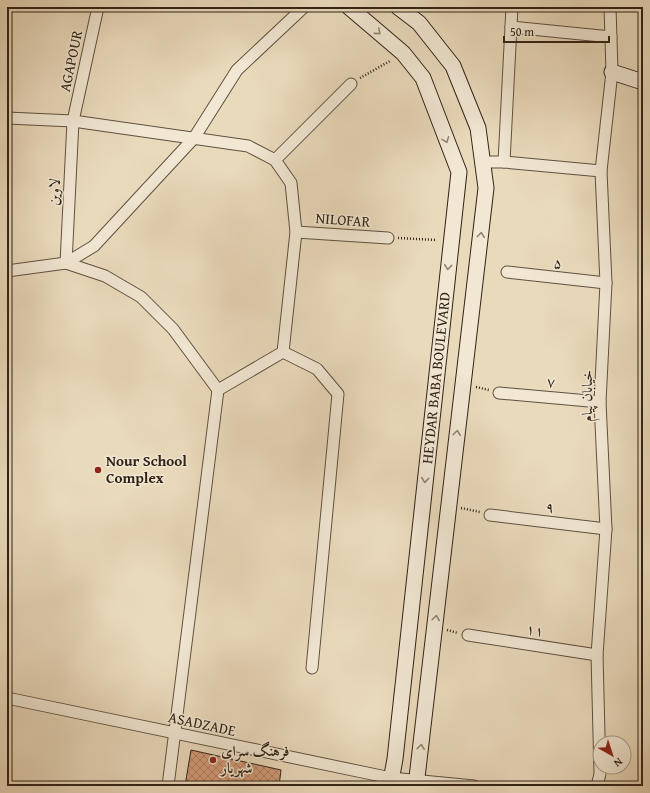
<svg xmlns="http://www.w3.org/2000/svg" width="650" height="793" font-family="'Gentium Book Plus',Amiri,serif">
  <style>
    .building { fill: url(#building-cross-hatch); stroke: #312316 }
    .lines { fill: none; stroke-linecap: round; stroke-linejoin: round }
    .street-casing { stroke: #5f5140; stroke-width: 13 }
    .secondary-casing { stroke: #312316; stroke-width: 17 }
    .path { stroke: #312316; stroke-width: 2.5; stroke-dasharray: 1 2; stroke-linecap: butt }
    .street { stroke: #f1e7d3; stroke-width: 11 }
    .secondary { stroke: #f1e7d3; stroke-width: 15 }
    .oneway { stroke: #918574 }
    .poi-dot { fill: #8f2418; stroke: #f1e7d3; stroke-width: 1.5 }
    .labels { text-anchor: middle; stroke-width: 3; stroke-linejoin: round; paint-order: stroke }
    .street-label { font-size: 15px; fill: #312316; stroke: #f1e7d3 }
    .poi-label { font-size: 15px; font-weight: bold; fill: #312316; stroke: #f1e7d3; text-anchor: start }
  </style>
  <defs>
    <pattern id="building-cross-hatch" width="8" height="8" patternUnits="userSpaceOnUse"><rect width="8" height="8" fill="#d39b78"/><path d="M0 0l8 8M0 8l8-8" fill="none" stroke="#ac7e61"/></pattern>
  </defs>
  <rect width="100%" height="100%" fill="#eadabc"/>
  <filter id="stains"><feTurbulence type="fractalNoise" baseFrequency=".005" numOctaves="4"/><feColorMatrix values="0 0 0 0 .2 0 0 0 0 .09 0 0 0 0 .02 0 0 0 .5 -.17"/></filter>
  <radialGradient id="worn" r=".72"><stop offset=".6" stop-color="#630" stop-opacity="0"/><stop offset="1" stop-color="#630" stop-opacity=".3"/></radialGradient>
  <path class="building" d="M191,750L281,770L279,786H185Z"/>
  <g class="lines">
    <defs>
      <g id="street">
        <path d="M511,27L611,37"/>
        <path d="M7,118L73,121L248,146L275,160L291,183L296,232L283,352L218,390"/>
        <path d="M275,160L351,84"/>
        <path d="M481,162H504L601,171"/>
        <path d="M504,162L512,7"/>
        <path d="M296,232L388,238"/>
        <path d="M66,263L94,246L194,138L237,70L304,7"/>
        <path d="M66,263L73,121L98,7"/>
        <path d="M7,271L66,263L105,276L141,297L173,329L218,390L168,786"/>
        <path d="M507,272L606,283"/>
        <path d="M283,352L317,369L338,394L312,668"/>
        <path d="M499,393L600,402"/>
        <path d="M490,515L606,529"/>
        <path d="M468,635L597,655"/>
        <path d="M7,698L391,778L474,786"/>
        <path d="M597,786L600,774L597,655L606,529L600,402L606,283L601,171L612,72L610,7"/>
      </g>
      <g id="secondary">
        <path d="M349,7L403,53L423,78L459,172L395,759L390,786"/>
        <path d="M398,7L419,23L453,66L478,128L486,188L416,786"/>
        <path d="M612,72L643,82"/>
      </g>
    </defs>
    <use href="#street" class="street-casing"/>
    <use href="#secondary" class="secondary-casing"/>
    <g class="path">
      <path d="M360,78L390,61"/>
      <path d="M398,238L437,240"/>
      <path d="M476,387L489,390"/>
      <path d="M461,508L480,512"/>
      <path d="M447,630L458,633"/>
    </g>
    <use href="#street" class="street"/>
    <use href="#secondary" class="secondary"/>
  </g>
  <defs><path id="oneway-chevron" d="M-2-3.5L2.5 0L-2 3.5" fill="none" stroke-width="1.6" stroke-linecap="round" stroke-linejoin="round"/></defs>
  <g class="oneway">
    <use href="#oneway-chevron" transform="translate(378 32) rotate(41)"/>
    <use href="#oneway-chevron" transform="translate(446 140) rotate(69)"/>
    <use href="#oneway-chevron" transform="translate(481 235) rotate(-83)"/>
    <use href="#oneway-chevron" transform="translate(448 267) rotate(96)"/>
    <use href="#oneway-chevron" transform="translate(457 433) rotate(-83)"/>
    <use href="#oneway-chevron" transform="translate(425 480) rotate(96)"/>
    <use href="#oneway-chevron" transform="translate(436 618) rotate(-83)"/>
    <use href="#oneway-chevron" transform="translate(421 747) rotate(-83)"/>
  </g>
  <g class="poi-dot">
    <circle cx="98" cy="470" r="4"/>
    <circle cx="213" cy="760" r="4"/>
  </g>
  <g class="labels">
    <g class="street-label">
      <text transform="translate(71 61) rotate(-78)" y="5">AGAPOUR</text>
      <text transform="translate(54 192) rotate(-87)" y="5">لاوین</text>
      <text transform="translate(343 220) rotate(4)" y="5">NILOFAR</text>
      <text transform="translate(558 263) rotate(6)" y="5">۵</text>
      <text transform="translate(436 378) rotate(-84)" y="5">HEYDAR BABA BOULEVARD</text>
      <text transform="translate(551 382) rotate(5)" y="5">۷</text>
      <text transform="translate(587 396) rotate(-90)" y="5">خیابان پیام</text>
      <text transform="translate(550 507) rotate(7)" y="5">۹</text>
      <text transform="translate(535 630) rotate(9)" y="5">۱۱</text>
      <text transform="translate(202 724) rotate(12)" y="5">ASADZADE</text>
    </g>
    <g class="poi-label">
      <text x="106" y="466">Nour School<tspan x="106" dy="17">Complex</tspan></text>
      <text x="221" y="756">فرهنگ سرای<tspan x="221" dy="17">شهریار</tspan></text>
    </g>
  </g>
  <rect width="650" height="793" fill="none" stroke="#eadabc" stroke-width="24"/>
  <rect x="8" y="8" width="634" height="777" fill="none" stroke="#312316" stroke-width="2"/>
  <rect x="12" y="12" width="626" height="769" fill="none" stroke="#312316"/>
  <g transform="translate(612 755) rotate(141)"><circle r="19" fill="#f1e7d3" stroke="#a49987"/>
  <path d="M0-3L7 15L0 10L-7 15Z" fill="#8f2418"/>
  <text y="-6" font-size="11" font-weight="bold" text-anchor="middle" fill="#312316">N</text>
  </g>
  <path d="M504 36v6h105v-6" fill="none" stroke="#312316" stroke-width="2"/>
  <text x="510" y="36" font-size="12" fill="#312316" stroke="#f1e7d3" stroke-width="3" paint-order="stroke">50 m</text>
  <rect width="100%" height="100%" filter="url(#stains)"/>
  <rect width="100%" height="100%" fill="url(#worn)"/>
</svg>
